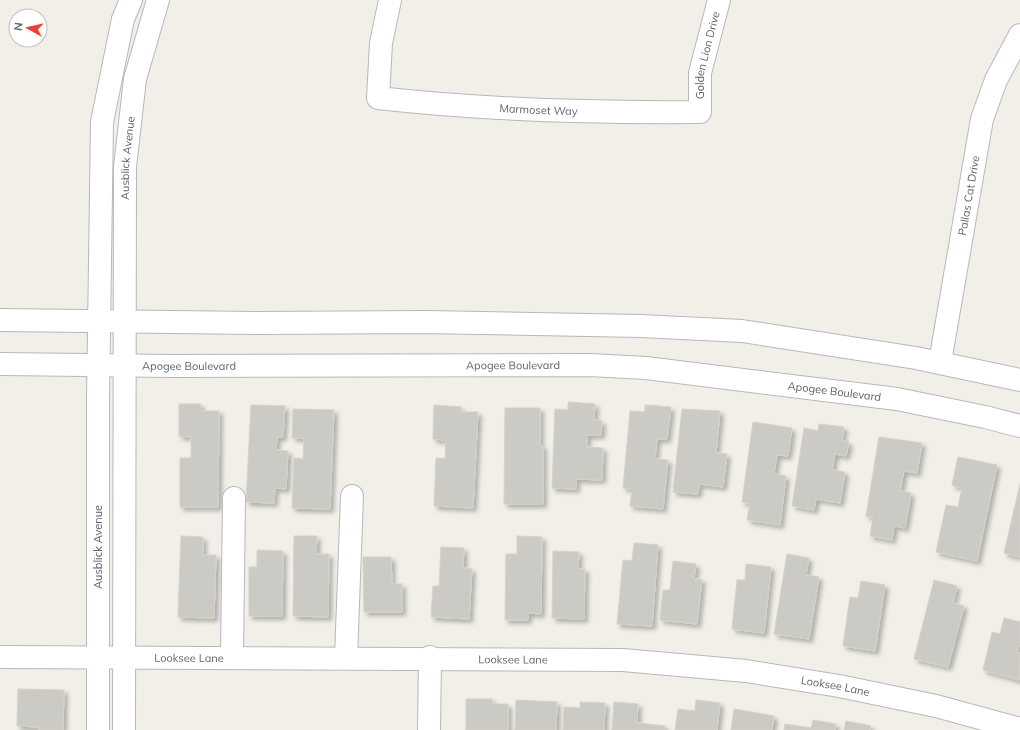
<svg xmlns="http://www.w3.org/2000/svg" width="1020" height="730" font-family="Mulish,sans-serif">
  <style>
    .building { fill: #cccac5; stroke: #d6d1c6; filter: url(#shadow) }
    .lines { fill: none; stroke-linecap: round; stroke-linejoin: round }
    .minor-casing { stroke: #b5b8bc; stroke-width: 24 }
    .minor { stroke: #fff; stroke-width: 22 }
    .labels { text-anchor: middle; stroke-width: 3; stroke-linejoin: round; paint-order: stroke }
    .street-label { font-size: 11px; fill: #5f6368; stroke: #fff }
  </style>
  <defs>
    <filter id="shadow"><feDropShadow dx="3.5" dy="3.5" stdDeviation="2" flood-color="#0004"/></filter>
  </defs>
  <rect width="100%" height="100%" fill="#f1efe8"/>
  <g class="building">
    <path d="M568,402L595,404L594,420L602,421L601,435H587V447L603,448L602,480L576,479V489L552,488L555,409L568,410Z"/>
    <path d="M179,404H201L200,411H219L218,507H180V458H191V437L179,436Z"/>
    <path d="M251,405L285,406L283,437H277L276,450L288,451L286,489L275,488L274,503L246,502Z"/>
    <path d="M434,405L461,407L460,412H478L473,508L434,506L436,458L445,459L446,440L433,439Z"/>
    <path d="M645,405L671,407L667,439H657L655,459L668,460L663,509L630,506L632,489L623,488L630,411L645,412Z"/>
    <path d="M505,408H540V446H543V504H504Z"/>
    <path d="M293,409L334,410L330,509L292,508L294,458L303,459L304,438H292Z"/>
    <path d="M682,409L720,411L716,453L727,454L723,487L699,484L698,494L673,492Z"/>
    <path d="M753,422L792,428L788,456L777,455L774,474L786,476L780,525L747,520L750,503L742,502Z"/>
    <path d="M819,424L844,427L842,441L849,442L846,456L835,454L832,470L845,472L840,503L816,499L814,510L792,506L804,428L818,431Z"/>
    <path d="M879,437L922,443L917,473L904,471L900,491L911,493L905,528L894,526L892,540L870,536L873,517L866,516Z"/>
    <path d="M958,457L997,465L977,561L936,552L946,505L958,507L962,488L952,485Z"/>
    <path d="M1020,484V557L1004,553Z"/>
    <path d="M181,536L203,537V555H216L214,618L178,617Z"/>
    <path d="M294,536H317L316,554H329L328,617L293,616Z"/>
    <path d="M517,536L542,537L541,614L528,613V620H505L506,554H517Z"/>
    <path d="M634,543L658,545L652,626L617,624L623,560L632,561Z"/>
    <path d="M441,547L464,548L463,568L472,569L469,619L431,617L433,586H439Z"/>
    <path d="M257,550L283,551L282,616H249V567H257Z"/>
    <path d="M553,551L579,552L578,569H585L584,619L552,618Z"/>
    <path d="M787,554L809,558L806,575L819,577L809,639L774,634Z"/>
    <path d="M363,557H391L392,584H402V612H364Z"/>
    <path d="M673,561L696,564L694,579H702L697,624L660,620L663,590H670Z"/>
    <path d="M746,564L771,567L764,633L732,629L737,580H745Z"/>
    <path d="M934,580L957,586L953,603L964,606L948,667L914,659Z"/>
    <path d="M861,581L885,585L875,651L843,646L850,597L858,598Z"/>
    <path d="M1004,618L1020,622V642L1017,653H1020L1019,680L983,670L992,632L1000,634Z"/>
    <path d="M18,689L64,690L63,730H39V727L17,726Z"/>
    <path d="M466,699H492V704H508V730H466Z"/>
    <path d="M516,700L557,702L556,730H515Z"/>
    <path d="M696,700L720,703L717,730H675L678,709L695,711Z"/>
    <path d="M580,702L605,703L604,730H563L564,707L580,708Z"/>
    <path d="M614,702L638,704L637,723L665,726L664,730H612Z"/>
    <path d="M734,709L774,716L772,730H731Z"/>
    <path d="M813,720L836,724L835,730H784L785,724L811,728Z"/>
    <path d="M846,721L871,726L870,730H844Z"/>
  </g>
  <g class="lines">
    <defs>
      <g id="minor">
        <path id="s1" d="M390,0L381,43L378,98C485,110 592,113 700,112V73L719,0"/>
        <path d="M0,320L257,323L424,322L641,326L742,331L916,358L1020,380"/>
        <path id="s2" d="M940,362L982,119L996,80L1020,35"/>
        <path id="s3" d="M0,364L173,366L590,365L646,368L897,399L985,417L1020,426"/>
        <path id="s4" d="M0,657L623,660L746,671L839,686L936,706L1020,729"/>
        <path d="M232,657L234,498"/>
        <path d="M346,658L352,496"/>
        <path d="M98,730V401L102,122L123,19L131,0"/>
        <path id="s5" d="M124,730L125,167L135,79L158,0"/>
        <path d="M429,730L430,657"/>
      </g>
    </defs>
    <use href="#minor" class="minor-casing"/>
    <use href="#minor" class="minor"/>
  </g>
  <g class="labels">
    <g class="street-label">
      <text dy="4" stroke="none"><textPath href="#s1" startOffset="479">Golden Lion Drive</textPath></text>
      <text dy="4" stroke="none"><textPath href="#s1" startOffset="260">Marmoset Way</textPath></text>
      <text dy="4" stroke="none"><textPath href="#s5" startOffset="572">Ausblick Avenue</textPath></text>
      <text dy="4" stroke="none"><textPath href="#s2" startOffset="169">Pallas Cat Drive</textPath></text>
      <text dy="4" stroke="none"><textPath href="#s3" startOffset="189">Apogee Boulevard</textPath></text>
      <text dy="4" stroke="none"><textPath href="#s3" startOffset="513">Apogee Boulevard</textPath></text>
      <text dy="4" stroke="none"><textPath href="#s3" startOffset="836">Apogee Boulevard</textPath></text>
      <text transform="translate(98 547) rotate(-90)" y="4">Ausblick Avenue</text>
      <text dy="4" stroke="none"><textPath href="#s4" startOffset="189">Looksee Lane</textPath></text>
      <text dy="4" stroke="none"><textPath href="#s4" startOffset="513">Looksee Lane</textPath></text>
      <text dy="4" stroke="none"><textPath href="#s4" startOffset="837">Looksee Lane</textPath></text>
    </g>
  </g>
  <g transform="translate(28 28) rotate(278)"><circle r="19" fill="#ffffff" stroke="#bfc1c3"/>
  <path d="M0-3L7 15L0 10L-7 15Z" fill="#ea4335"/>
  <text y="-6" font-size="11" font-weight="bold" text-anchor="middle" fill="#5f6368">N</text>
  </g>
</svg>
